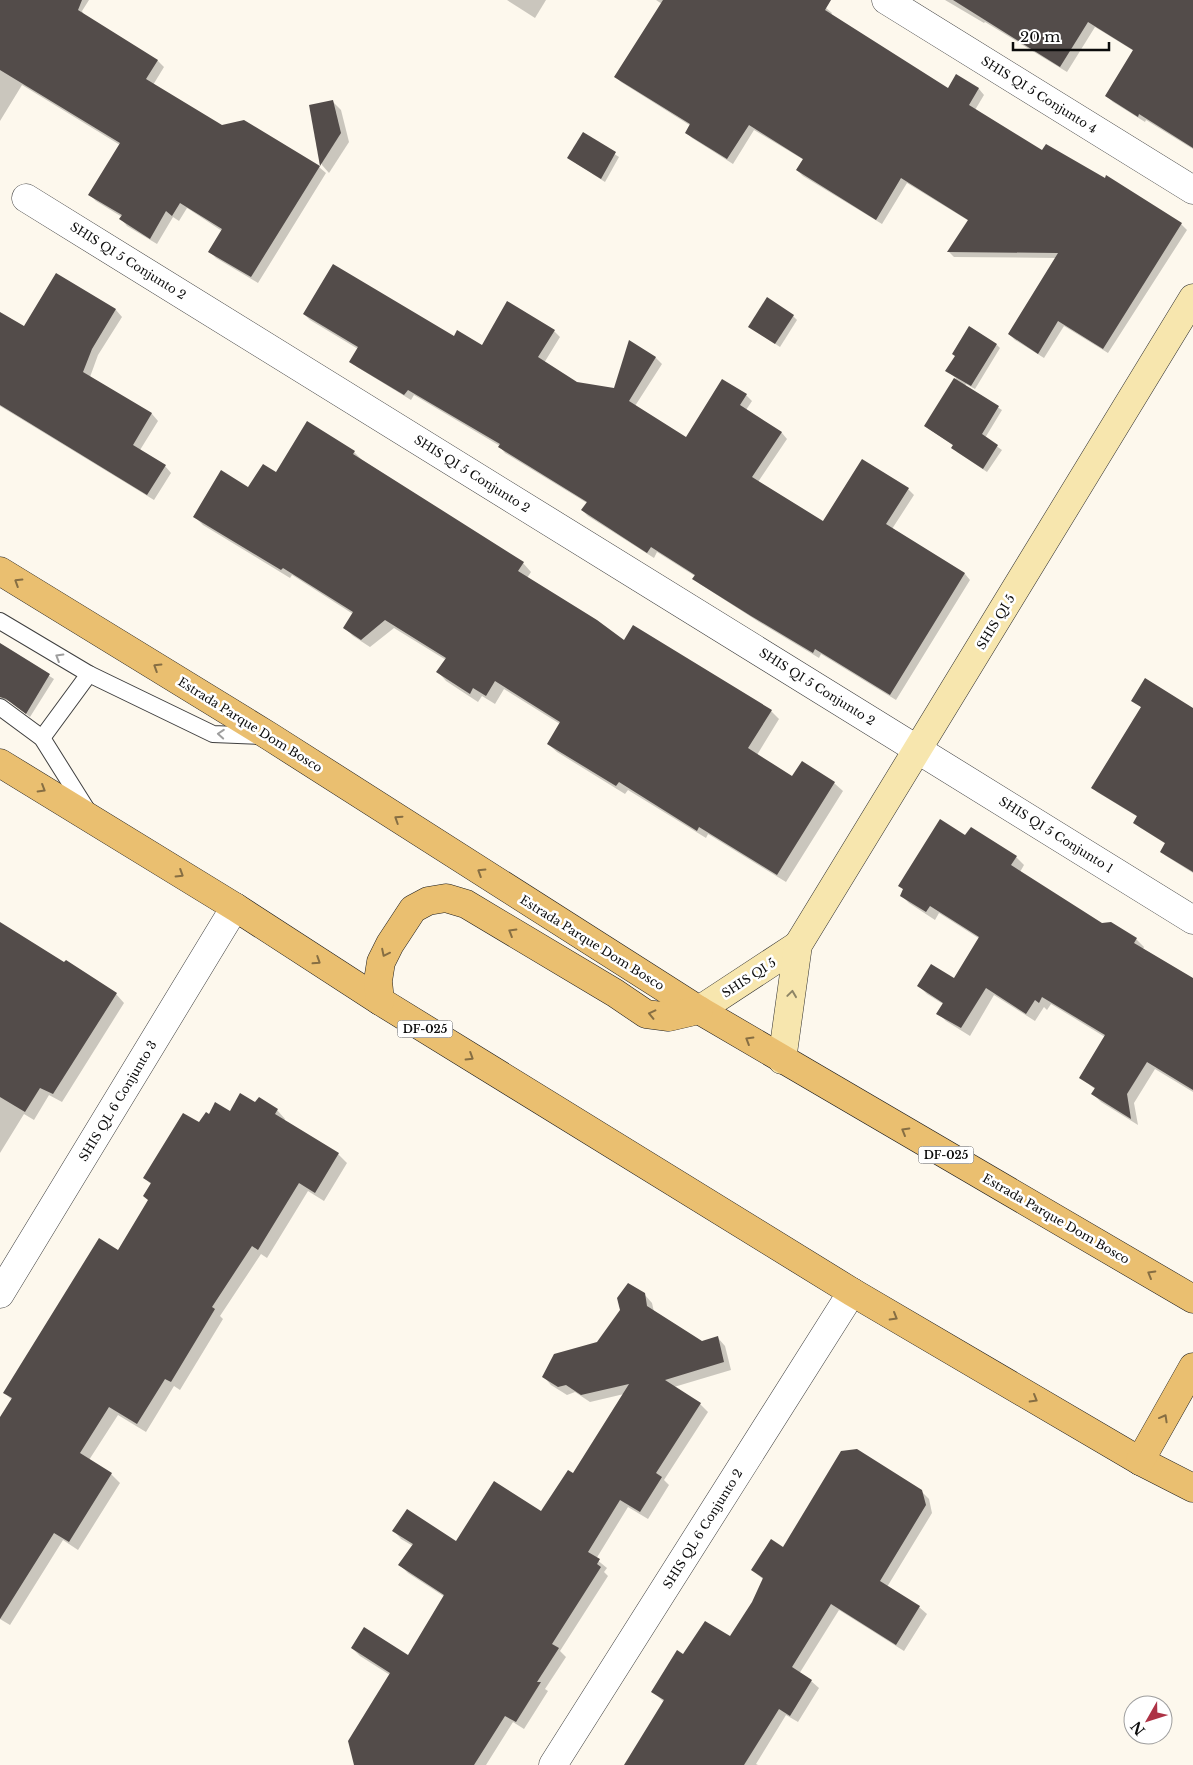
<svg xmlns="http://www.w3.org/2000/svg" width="1193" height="1765" font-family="'Libre Baskerville',serif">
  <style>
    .shadow { fill: #0003 }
    .building { fill: #534c4a }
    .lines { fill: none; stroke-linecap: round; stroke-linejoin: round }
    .lane-casing { stroke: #3f3f3f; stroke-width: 18 }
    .street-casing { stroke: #3f3f3f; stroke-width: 29 }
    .secondary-casing { stroke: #2e2e2e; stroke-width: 29 }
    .primary-casing { stroke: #1d1d1d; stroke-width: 29 }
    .lane { stroke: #fff; stroke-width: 16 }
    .street { stroke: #fff; stroke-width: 28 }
    .secondary { stroke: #f7e6ae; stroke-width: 28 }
    .primary { stroke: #eabf70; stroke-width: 28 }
    .oneway { stroke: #866e43 }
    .oneway2 { stroke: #9e9e9e }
    .oneway3 { stroke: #8d8465 }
    .labels { text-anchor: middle; stroke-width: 5; stroke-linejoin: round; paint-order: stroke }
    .shield { fill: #fff; stroke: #555; stroke-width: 1 }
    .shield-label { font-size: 11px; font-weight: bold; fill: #0c0c0c }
    .street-label { font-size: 12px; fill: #0c0c0c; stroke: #fff }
  </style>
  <rect width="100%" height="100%" fill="#fdf8ed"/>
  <g class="shadow">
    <path d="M0,0H89L82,11L84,15L158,61L164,67L153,85L222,126L319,167L326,173L258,283L216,258L209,251L222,231L187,208L179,221L173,217L157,244L127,226L121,219L122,217L96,201L90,195L120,145L22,85L0,121Z"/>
    <path d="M507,0H546L535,18Z"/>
    <path d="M656,0H814L826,8L832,13L831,15L948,90L956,76L979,89L984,95L975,110L1043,152L1105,180L1107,177L1181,224L1187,230L1108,353L1064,326L1044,358L1015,340L1009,334L1057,258L954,257L949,252L969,221L907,183L882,224L803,176L797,170L804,160L754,130L733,164L692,138L687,133L691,126L621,82L616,77L662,4Z"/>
    <path d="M945,0H1193V149L1146,120L1145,122L1113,102L1106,96L1134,51L1095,27L1067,72L985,22L984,23Z"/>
    <path d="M332,101L341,110L349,142L329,173L322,165L310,106Z"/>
    <path d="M583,134L619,157L605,182L568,158Z"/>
    <path d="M56,274L116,310L122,317L98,355L90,377L152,414L158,421L140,450L165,466L171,473L154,500L0,406V313L24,328Z"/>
    <path d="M304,314L454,338L482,346L554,331L560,337L544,363L577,383L615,390L629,342L656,358L662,364L635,406L686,439L746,395L752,401L746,410L782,433L787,439L758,482L823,523L908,489L914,495L892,529L965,574L970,580L896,700L821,654L819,658L759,622L700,584L694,578L695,576L657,552L654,558L588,516L582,510L587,503L505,453L500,447V446L414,395L411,400L357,367L351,362L358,349L310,320Z"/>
    <path d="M793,316L797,320L780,347L749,327Z"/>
    <path d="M997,345L1000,348L975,389L966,384L965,386L1002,410L985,438L1002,450L987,472L957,452L954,446L925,426L956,378L947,371Z"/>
    <path d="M354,452L362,460L523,563L531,572L527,578L624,642L771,711L779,719L757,755L793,778L834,783L843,791L786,882L708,834L706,838L628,790L625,794L557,752L548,744L560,724L504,689L495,704L482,696L478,702L446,681L438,672L446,660L394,628L370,647L353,636L345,628L353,614L292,575L290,578L203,525L195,517L276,474Z"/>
    <path d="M0,644L54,679L30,717L11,702L0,698Z"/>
    <path d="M1133,700L1193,709V873L1166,856L1161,852L1166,844L1139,827L1135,822L1138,817L1097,792L1093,787L1142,708Z"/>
    <path d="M966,837L1016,857L1024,865L1020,872L1102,925L1136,939L1144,947L1143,949L1193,979V1092L1155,1069L1134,1103L1138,1125L1101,1102L1093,1094L1096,1090L1080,1077L1105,1037L1051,1004L1047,1010L1044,1007L1035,1021L994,995L970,1036L946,1021L938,1013L943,1004L927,994L919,986L954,980L980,939L939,913L935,920L909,903L901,895L904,890L900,886Z"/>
    <path d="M0,924L116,994L124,1003L62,1102L49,1095L34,1120L24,1114L0,1153Z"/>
    <path d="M255,1103L277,1110L285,1119L284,1121L338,1154L347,1163L324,1201L308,1191L267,1258L261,1254L220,1316L223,1319L180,1390L174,1386L146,1432L118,1415L89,1460L111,1474L120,1483L78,1550L63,1540L10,1625L0,1619V1419L12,1400L5,1393L119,1252L149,1201L151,1184L144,1178L209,1116L230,1113Z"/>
    <path d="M644,1294L652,1303L654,1312L702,1343L718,1338L725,1346L731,1370L674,1387L700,1404L708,1412L664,1480L669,1485L648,1519L628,1507L596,1559L607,1568L604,1572L608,1576L560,1651L566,1657L545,1689L548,1691L524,1729L513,1722L486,1765H355L390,1675L360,1656L352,1648L409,1656L445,1597L408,1573L400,1565L413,1546L401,1539L394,1531L457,1543L542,1513L573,1475L624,1394L590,1402L575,1392L567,1395L551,1385L544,1377L598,1344Z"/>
    <path d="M921,1491L929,1499L932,1513L887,1587L919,1607L927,1614L904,1651L839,1610L799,1674L811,1681L819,1688L798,1722L786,1715L756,1764L758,1765H626L664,1702L653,1692L684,1656L730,1638L753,1603L764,1580L752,1570L783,1549Z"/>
  </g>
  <g class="building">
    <path d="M0,0H82L78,10L158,60L146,79L222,125L244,120L320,166L251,277L208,252L222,229L180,203L172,216L166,211L150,239L119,219L122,215L88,195L120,143L0,70Z"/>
    <path d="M663,0H831L825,10L948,88L956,74L979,88L969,105L1042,150L1046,144L1105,178L1106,175L1182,223L1103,349L1058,321L1038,354L1008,334L1058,253L947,252L968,220L901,178L876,220L796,170L803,159L749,125L727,159L685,133L690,124L614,77Z"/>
    <path d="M953,0H1193V148L1139,114L1138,117L1105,96L1133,50L1088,22L1060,67Z"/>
    <path d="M333,100L341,133L320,166L309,105Z"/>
    <path d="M583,132L616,152L601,179L567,158Z"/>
    <path d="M333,264L454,336L457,330L482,345L507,301L555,330L538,357L577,382L614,388L629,340L656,357L629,401L686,437L722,379L747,394L740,405L782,432L752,477L823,521L862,459L909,488L886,524L965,573L890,695L815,649L813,653L751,616L692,579L695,575L651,547L647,553L581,510L587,502L498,447L500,444L408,390L404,395L349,362L358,347L303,314Z"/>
    <path d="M56,273L116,309L92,349L83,372L152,413L133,445L166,465L147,495L0,405V312L24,326Z"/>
    <path d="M767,297L794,315L775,344L748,327Z"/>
    <path d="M969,326L997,344L971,386L945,371L955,356L952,354Z"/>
    <path d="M954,378L999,406L982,434L998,445L983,469L951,448L953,445L924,426Z"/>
    <path d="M307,421L355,451L353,454L524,562L518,571L597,620L624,640L633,625L772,710L748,748L792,776L802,761L835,782L777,875L699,827L697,831L619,782L616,786L547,744L560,722L495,681L486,696L473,688L470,694L436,672L446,658L385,620L361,640L343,628L353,612L283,568L281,570L193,517L221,470L248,487L263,464L276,472Z"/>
    <path d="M0,643L50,674L26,714L6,699L0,697Z"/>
    <path d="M1145,678L1193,708V872L1160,852L1165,843L1133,823L1137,816L1091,788L1141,707L1131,701Z"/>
    <path d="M940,819L965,835L971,827L1017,856L1011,865L1102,923L1111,922L1137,938L1134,943L1193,978V1090L1147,1062L1127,1094L1131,1119L1091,1094L1095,1088L1079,1078L1105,1035L1042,997L1039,1003L1035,1000L1026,1014L986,988L961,1028L936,1014L943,1003L917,986L931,964L954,978L979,937L930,906L926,912L900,896L903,889L898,886Z"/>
    <path d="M0,922L64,962L66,960L117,993L53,1094L40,1088L25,1112L0,1097Z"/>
    <path d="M240,1093L255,1102L259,1097L278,1109L275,1114L339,1153L315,1193L299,1183L258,1250L252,1246L212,1307L215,1309L171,1382L165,1379L137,1424L109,1407L80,1453L112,1473L69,1542L54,1533L0,1619V1417L12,1398L3,1393L99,1238L118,1250L148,1200L143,1196L151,1183L143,1178L183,1113L199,1122L206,1112L209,1114L215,1102L230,1111Z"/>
    <path d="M628,1283L645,1293L647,1306L702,1341L718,1336L724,1362L665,1380L701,1403L656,1473L662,1477L640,1512L620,1500L588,1552L600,1559L597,1564L601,1567L552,1644L559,1648L537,1682H541L516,1722L505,1716L474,1765H354L348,1741L390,1673L351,1648L364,1627L408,1655L444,1595L398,1565L413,1544L392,1531L407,1509L456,1541L494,1481L541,1511L568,1470L573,1473L629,1384L581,1395L566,1385L558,1387L542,1377L554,1354L597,1342L620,1310L617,1298Z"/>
    <path d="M857,1449L922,1490L926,1505L880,1581L920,1606L896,1645L831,1604L792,1667L812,1680L790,1716L779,1709L744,1765H624L664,1700L651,1692L677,1650L683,1654L705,1621L730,1636L752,1602L763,1578L751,1570L771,1539L783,1547L841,1451Z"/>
  </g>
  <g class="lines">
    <defs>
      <g id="lane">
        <path d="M0,621L89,674L213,734L262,736"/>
        <path d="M0,707L42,738L89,813"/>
        <path d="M42,738L89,674"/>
      </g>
      <g id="street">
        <path d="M886,0L1193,190"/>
        <path d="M26,198L1193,920"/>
        <path d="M0,1294L235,907"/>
        <path d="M553,1765L852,1292"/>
      </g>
      <g id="secondary">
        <path d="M699,1010L798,945"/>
        <path d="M782,1060L798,945L1193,298"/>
      </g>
      <g id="primary">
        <path d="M0,571L269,736L699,1010L1193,1299"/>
        <path d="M0,763L235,907L380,1001L852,1292L1140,1461L1193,1488"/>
        <path d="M380,1001L378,981L381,962L390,944L413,909L428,901L446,898L466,904L615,993L646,1014L669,1017L699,1010"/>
        <path d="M1140,1461L1193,1367"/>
      </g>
    </defs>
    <use href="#lane" class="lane-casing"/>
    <use href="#street" class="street-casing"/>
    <use href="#secondary" class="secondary-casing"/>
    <use href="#primary" class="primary-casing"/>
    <use href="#lane" class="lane"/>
    <use href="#street" class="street"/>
    <use href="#secondary" class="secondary"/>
    <use href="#primary" class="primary"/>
  </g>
  <defs><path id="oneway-chevron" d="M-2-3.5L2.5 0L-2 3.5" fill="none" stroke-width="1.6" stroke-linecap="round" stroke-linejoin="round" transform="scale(1.25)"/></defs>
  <g class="oneway">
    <use href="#oneway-chevron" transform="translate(18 582) rotate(-148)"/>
    <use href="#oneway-chevron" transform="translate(157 667) rotate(-148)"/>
    <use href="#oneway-chevron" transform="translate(42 789) rotate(31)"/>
    <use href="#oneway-chevron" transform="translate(398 819) rotate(-147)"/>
    <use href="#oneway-chevron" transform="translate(481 872) rotate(-148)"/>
    <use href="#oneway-chevron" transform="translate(180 874) rotate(32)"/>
    <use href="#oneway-chevron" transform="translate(512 932) rotate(-149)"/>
    <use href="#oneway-chevron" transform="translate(385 953) rotate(116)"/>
    <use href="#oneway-chevron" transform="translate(317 961) rotate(33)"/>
    <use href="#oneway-chevron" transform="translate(652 1014) rotate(-167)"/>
    <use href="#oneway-chevron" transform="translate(749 1040) rotate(-149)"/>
    <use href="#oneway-chevron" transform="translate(470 1057) rotate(32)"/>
    <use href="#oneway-chevron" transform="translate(905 1131) rotate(-150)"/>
    <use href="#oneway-chevron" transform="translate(1151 1274) rotate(-150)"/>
    <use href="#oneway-chevron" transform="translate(894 1317) rotate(30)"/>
    <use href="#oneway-chevron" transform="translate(1034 1399) rotate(30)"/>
    <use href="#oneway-chevron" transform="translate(1164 1418) rotate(-61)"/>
  </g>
  <g class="oneway2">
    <use href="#oneway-chevron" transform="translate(59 657) rotate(-149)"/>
    <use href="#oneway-chevron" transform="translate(221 734) rotate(-176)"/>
  </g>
  <use class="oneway3" href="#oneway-chevron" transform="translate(792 994) rotate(-82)"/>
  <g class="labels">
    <g class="shield">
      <rect x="397.5" y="1020.5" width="55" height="17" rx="4"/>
      <rect x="918.5" y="1146.5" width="55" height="17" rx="4"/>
    </g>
    <g class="shield-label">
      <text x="425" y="1033">DF-025</text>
      <text x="946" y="1159">DF-025</text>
    </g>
    <g class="street-label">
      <text transform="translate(1039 95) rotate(32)" y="4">SHIS QI 5 Conjunto 4</text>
      <text transform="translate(128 261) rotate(32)" y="4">SHIS QI 5 Conjunto 2</text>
      <text transform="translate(472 474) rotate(32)" y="4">SHIS QI 5 Conjunto 2</text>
      <text transform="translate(996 622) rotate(-59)" y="4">SHIS QI 5</text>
      <text transform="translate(817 687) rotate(32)" y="4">SHIS QI 5 Conjunto 2</text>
      <text transform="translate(250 725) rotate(32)" y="4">Estrada Parque Dom Bosco</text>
      <text transform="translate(1056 835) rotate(32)" y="4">SHIS QI 5 Conjunto 1</text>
      <text transform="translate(592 943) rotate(32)" y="4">Estrada Parque Dom Bosco</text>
      <text transform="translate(749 978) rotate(-33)" y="4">SHIS QI 5</text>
      <text transform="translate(118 1101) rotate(-59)" y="4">SHIS QL 6 Conjunto 3</text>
      <text transform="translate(1056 1219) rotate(30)" y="4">Estrada Parque Dom Bosco</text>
      <text transform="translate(703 1529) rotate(-58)" y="4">SHIS QL 6 Conjunto 2</text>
    </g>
  </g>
  <g transform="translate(1148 1720) rotate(231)"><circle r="24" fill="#ffffff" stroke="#9e9e9e"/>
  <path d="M0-4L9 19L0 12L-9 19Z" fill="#ad3346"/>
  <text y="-8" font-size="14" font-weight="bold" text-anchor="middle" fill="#0c0c0c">N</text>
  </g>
  <path d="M1013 42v8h96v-8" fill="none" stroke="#0c0c0c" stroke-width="2.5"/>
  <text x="1020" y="42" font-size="15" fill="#0c0c0c" stroke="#ffffff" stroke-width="4" paint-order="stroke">20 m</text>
</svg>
